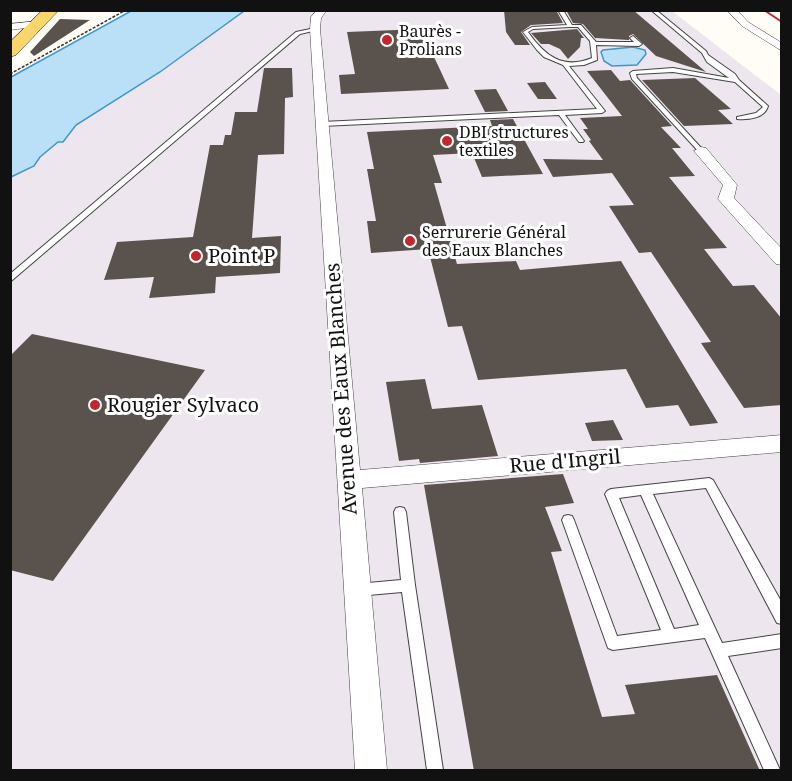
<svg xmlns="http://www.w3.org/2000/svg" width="792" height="781" font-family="'Noto Serif',serif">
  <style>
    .industrial { fill: #eee6ef }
    .water { fill: #b9e0f7; stroke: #3f96cf; stroke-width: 1.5 }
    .building { fill: #5a524d }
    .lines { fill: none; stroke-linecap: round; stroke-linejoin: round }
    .service-casing { stroke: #444; stroke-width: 2 }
    .minor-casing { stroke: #444; stroke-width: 1 }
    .primary-casing { stroke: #222; stroke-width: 1 }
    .path { stroke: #333; stroke-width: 1.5; stroke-dasharray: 3 1.5; stroke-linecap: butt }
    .service { fill: #fff; fill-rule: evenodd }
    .minor { fill: #fff; fill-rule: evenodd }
    .primary { fill: #f9d66b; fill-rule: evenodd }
    .rail { stroke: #c4262e; stroke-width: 2 }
    .poi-dot { fill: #c4262e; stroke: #fff; stroke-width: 2 }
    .labels { text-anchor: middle; stroke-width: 6; stroke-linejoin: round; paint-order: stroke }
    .far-poi-label { font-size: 16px; fill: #111; stroke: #fff; text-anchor: start }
    .poi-label { font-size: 20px; fill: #111; stroke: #fff; text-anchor: start }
    .street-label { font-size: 20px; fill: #111; stroke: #fff }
  </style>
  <rect width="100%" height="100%" fill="#fffdf5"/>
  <path class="industrial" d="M244,11H672L781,95V770H11V177L34,166L40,157L76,125L160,72Z"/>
  <g class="water">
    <path d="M131,11H244L160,72L76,125L63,142H58L40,157L34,166L11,177V77Z"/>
    <path d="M633,47L645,50L646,54L637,65L612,66L604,61L601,52L603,50Z"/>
  </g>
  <g class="building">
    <path d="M504,10H556L563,23L531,25L521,32L530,45H515L506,32Z"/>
    <path d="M566,10H633L706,72L656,56L633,34L629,36V40L595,38L583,24L573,23Z"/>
    <path d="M60,19L90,20L34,56L30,52Z"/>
    <path d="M421,29L449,89L341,94L339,75L355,74L347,32Z"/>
    <path d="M577,29L584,38H581L580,47L568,59L560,49L549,44H541L531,33Z"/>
    <path d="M264,68H292L293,97L285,98L284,154L258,155L252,238L281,236L280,273L216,277L215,293L149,298L154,277L104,280L117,242L193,237L210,145H223L225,135H231L235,112H257Z"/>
    <path d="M611,70L620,81L630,80L672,126L661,127L681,148H672L695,176L669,177L727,248L704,249L733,286L754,285L782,319V405L744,408L701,343L711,342L651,252L639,253L609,206L634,205L612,173L553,177L543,159L603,160L589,141L591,140L583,129H588L580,118L622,116L587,71Z"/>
    <path d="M695,78L731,109L718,110L733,124L684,126L642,80Z"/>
    <path d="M545,82L557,99H538L527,83Z"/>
    <path d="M496,89L508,111L485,112L474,90Z"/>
    <path d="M513,119L543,174L482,177L472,153L433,155L442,183H434L457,264L516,261L520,270L621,261L718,423L690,426L678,405L646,408L626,369L478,380L462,326L448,327L428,249L371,253L367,221H376L367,169H374L367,132L492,126L490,120Z"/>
    <path d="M32,334L205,370L53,581L10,570V356Z"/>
    <path d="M425,379L432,409L482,405L498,456L420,463L419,459L399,461L386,382Z"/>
    <path d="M613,420L623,440L592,441L585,423Z"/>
    <path d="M563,474L574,503L545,507L562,551L551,552L602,717L635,714L625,685L717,675L760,771H474L424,485Z"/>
  </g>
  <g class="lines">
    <defs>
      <g id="service">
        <path d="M558,10H563L572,25H581L596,42H634L630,38L633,36L642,44L639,46L596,45L597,60L584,65L569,66L605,111L602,113L565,115L584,141L583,142H579L559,115L322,126L319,124L322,122L597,109L563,65L544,57L537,50L523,32L532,27L567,25ZM570,27H578L590,41L592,58C563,70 545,56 528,32L533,29Z"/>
        <path d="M651,10H656L706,51L708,55L735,74L739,80L768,106C765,118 749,120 737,119V117L756,113L763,107L735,82L673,72L636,74L637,78L704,151L699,152L632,79L630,73L633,71L673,68L729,78L707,62L702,53Z"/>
        <path d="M315,28L317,30L300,34L10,282V274L296,32Z"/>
        <path d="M709,478L713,480L782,603V624L777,623L706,488L653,494L722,643L782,634V648L728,656L780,770H764L705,638L613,650L608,648L562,520L564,516L568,515L572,516L574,520L617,636L661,630L605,494L607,491L611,489ZM641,495L699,625L674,629L619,498Z"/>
        <path d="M400,507L404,508L406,512L415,585L443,770H427L402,592L357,596L352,594L350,590L352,586L357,584L401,580L394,512L396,508Z"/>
      </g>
      <g id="minor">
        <path d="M317,10H327L321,18L320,29L360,470L782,435V452L362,488L387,770H355L310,29L311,17Z"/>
        <path d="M727,10H737L748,22L782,43V51L742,26Z"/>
        <path d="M39,21L44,24L42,26L10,30V24Z"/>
        <path d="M701,147L706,148L737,185L734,198L782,249V265L776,264L718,199L723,185L694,151Z"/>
      </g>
      <path id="primary" d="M43,10H59L16,55L10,57V42Z"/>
    </defs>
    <use href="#service" class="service-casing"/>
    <use href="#minor" class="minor-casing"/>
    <use href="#primary" class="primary-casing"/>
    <path class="path" d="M10,74L126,10"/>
    <use href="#service" class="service"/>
    <use href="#minor" class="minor"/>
    <use href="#primary" class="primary"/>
    <path class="rail" d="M764,10L782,22"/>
  </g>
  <g class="poi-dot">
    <circle cx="387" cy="40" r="6"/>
    <circle cx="447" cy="141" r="6"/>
    <circle cx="410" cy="241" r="6"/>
    <circle cx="196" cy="256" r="6"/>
    <circle cx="95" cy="405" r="6"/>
  </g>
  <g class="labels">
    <g class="far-poi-label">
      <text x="399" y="37">Baurès -<tspan x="399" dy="18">Prolians</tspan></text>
      <text x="459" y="138">DBI structures<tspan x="459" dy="18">textiles</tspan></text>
      <text x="422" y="238">Serrurerie Général<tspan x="422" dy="18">des Eaux Blanches</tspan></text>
    </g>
    <g class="poi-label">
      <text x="208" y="263">Point P</text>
      <text x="107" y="412">Rougier Sylvaco</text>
    </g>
    <g class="street-label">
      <text transform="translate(341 389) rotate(-94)" y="7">Avenue des Eaux Blanches</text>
      <text transform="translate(565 461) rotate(-5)" y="7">Rue d'Ingril</text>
    </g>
  </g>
  <rect width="792" height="781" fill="none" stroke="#111111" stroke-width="24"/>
</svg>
